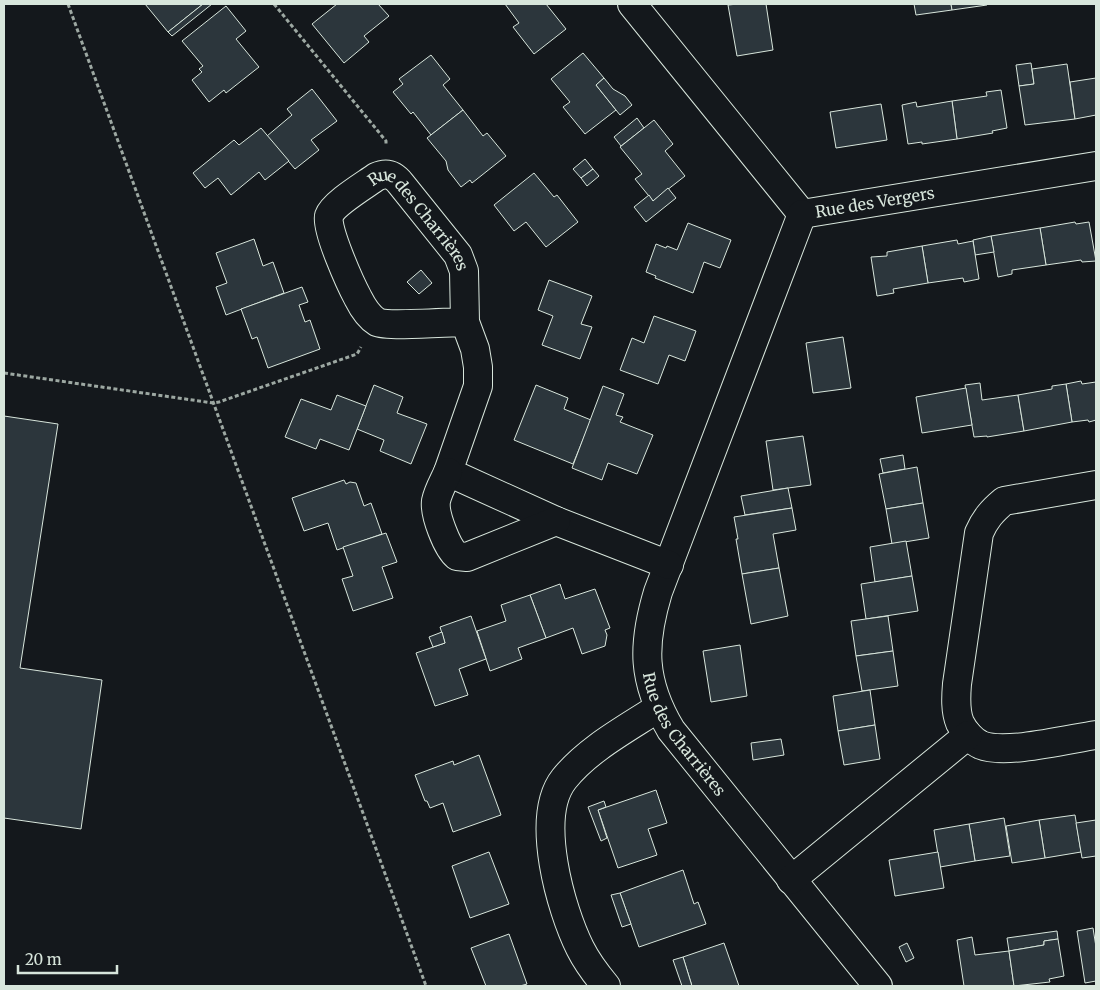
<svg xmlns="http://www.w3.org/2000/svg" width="1100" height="990" font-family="Merriweather,serif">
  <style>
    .building { fill: #2c363c; stroke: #d8e6dc }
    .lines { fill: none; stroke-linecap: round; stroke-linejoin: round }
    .street-casing { stroke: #d8e6dc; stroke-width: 30 }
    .path { stroke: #9da8a2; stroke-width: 3; stroke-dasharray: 4 2.5; stroke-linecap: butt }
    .street { stroke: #14181c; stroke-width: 28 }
    .labels { text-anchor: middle; stroke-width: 4; stroke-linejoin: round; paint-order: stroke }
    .street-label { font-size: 16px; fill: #d8e6dc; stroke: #14181c }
  </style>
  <rect width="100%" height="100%" fill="#14181c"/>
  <g class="building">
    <path d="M145,4H203L168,32Z"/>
    <path d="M203,4H212L172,36L168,32Z"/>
    <path d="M337,4H378L389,16L364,36L369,42L344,63L312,24Z"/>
    <path d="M505,4H546L566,29L534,54L513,27L519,23Z"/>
    <path d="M738,4H766L773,50L737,56L728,5Z"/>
    <path d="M914,4H951L952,10L916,15Z"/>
    <path d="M951,4H987V5L952,10Z"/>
    <path d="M226,6L246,31L236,39L259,67L226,93L224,90L209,102L192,80L202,72L199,69L203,66L182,41Z"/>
    <path d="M583,53L604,78L596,85L616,110L585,134L563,107L570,102L551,79Z"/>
    <path d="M431,55L450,79L443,85L463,110L431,135L413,112L411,114L393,92L403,84L399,79Z"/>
    <path d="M1031,63L1034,84L1019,86L1016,65Z"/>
    <path d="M1067,64L1075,119L1025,125L1019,86L1034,84L1032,69Z"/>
    <path d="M604,78L613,89L625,96L632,105L620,115L596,85Z"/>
    <path d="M1096,78V115L1075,119L1070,82Z"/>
    <path d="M312,89L337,121L311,140L319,150L295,169L267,136L292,115L287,109Z"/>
    <path d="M1001,90L1007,128L992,131L993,133L957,139L952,101L987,96L986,92Z"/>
    <path d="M952,101L957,139L922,144V142L908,144L902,105L916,102L917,107Z"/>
    <path d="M881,104L887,140L836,148L830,112Z"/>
    <path d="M463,110L483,136L487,133L506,156L472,183L470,180L461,187L448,170L446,161L427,138Z"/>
    <path d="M637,118L644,128L621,146L614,137Z"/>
    <path d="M654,120L673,144L665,151L685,176L653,201L635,179L642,174L620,147Z"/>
    <path d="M261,128L289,161L265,180L259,172L231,195L218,178L205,188L193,173L234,140L239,145Z"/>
    <path d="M585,159L593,169L581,178L573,169Z"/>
    <path d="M593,169L599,176L587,186L581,178Z"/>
    <path d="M534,173L554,197L557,195L578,222L546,247L526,222L514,231L494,205Z"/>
    <path d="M668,188L676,198L646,222L634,207L649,195L653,201Z"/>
    <path d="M1075,222L1076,224L1089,222L1096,261L1082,262L1081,260L1046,265L1040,228Z"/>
    <path d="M688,223L731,240L720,268L704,262L693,293L655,278L656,276L646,272L656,244L666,248L667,246L677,250Z"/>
    <path d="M1040,228L1046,265L1012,270V274L998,277L991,236Z"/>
    <path d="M991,236L994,252L975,255L973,240Z"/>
    <path d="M254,239L263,266L273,262L284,293L226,315L216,287L227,283L216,253Z"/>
    <path d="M957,240L958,244L973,241L979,279L964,282L963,278L928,283L922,246Z"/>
    <path d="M922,246L928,283L893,289L894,293L877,296L871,257L887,256V252Z"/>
    <path d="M421,270L432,283L419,294L407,282Z"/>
    <path d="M549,280L592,296L581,324L592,327L580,359L542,345L553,316L538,310Z"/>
    <path d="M302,287L308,302L299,305L305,322L310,320L320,349L268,368L257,337L252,339L241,309Z"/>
    <path d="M654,316L696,331L685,361L669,355L658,384L620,370L632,338L644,343Z"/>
    <path d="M843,337L851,388L813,393L806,343Z"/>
    <path d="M1081,381L1082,384L1096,382V420L1089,422L1088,420L1072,422L1066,384Z"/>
    <path d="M980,383L982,400L1018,395L1024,431L987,437V436L974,437L965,385Z"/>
    <path d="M1066,384L1072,422L1024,431L1018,395L1052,389V386Z"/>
    <path d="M374,385L403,397L397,413L427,424L411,464L380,451L384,440L357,429Z"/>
    <path d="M536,385L568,398L564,409L591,420L573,464L514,440Z"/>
    <path d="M603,386L624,394L616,415L623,417L620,422L653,435L637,474L608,463L602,480L572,468Z"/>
    <path d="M966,388L972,425L922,433L916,397Z"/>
    <path d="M337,395L366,406L349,450L320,439L316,449L285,437L301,399L331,410Z"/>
    <path d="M4,416L58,424L20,668L102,680L81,829L4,818Z"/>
    <path d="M803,436L811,485L773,490L766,441Z"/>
    <path d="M903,455L905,469L883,473L880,459Z"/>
    <path d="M917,467L923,503L886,509L879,474Z"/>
    <path d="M344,480L346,484L350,482L356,483L364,506L371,503L382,534L337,550L328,523L304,531L292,498Z"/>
    <path d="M788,488L792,508L745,515L741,496Z"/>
    <path d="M923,503L929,538L892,544L886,509Z"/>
    <path d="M792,508L796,530L773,534L779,568L742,574L736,539H738L734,517Z"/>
    <path d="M386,533L397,562L382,567L393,598L353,611L342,579L353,576L343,547Z"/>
    <path d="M906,541L912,576L875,582L870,547Z"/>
    <path d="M779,568L788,616L751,624L742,574Z"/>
    <path d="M912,576L918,611L866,619L861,584Z"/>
    <path d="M560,584L565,599L595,589L610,628L605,630L607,635L605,646L582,654L573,628L546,638L530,595Z"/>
    <path d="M530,595L546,638L518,648L522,659L490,671L477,631L506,621L501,605Z"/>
    <path d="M471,616L486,659L459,669L468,695L435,706L416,653L445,643L440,627Z"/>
    <path d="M888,616L893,651L856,656L851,621Z"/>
    <path d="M442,632L445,643L433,647L429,637Z"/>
    <path d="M740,645L747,696L711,702L703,651Z"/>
    <path d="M893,651L898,686L862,691L856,656Z"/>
    <path d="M870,690L875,725L838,731L833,696Z"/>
    <path d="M875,725L880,759L844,765L838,731Z"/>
    <path d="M781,739L784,755L753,760L751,743Z"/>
    <path d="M479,755L501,815L453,832L443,803L430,808L427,801H425L415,775L453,761L454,765Z"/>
    <path d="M656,790L667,823L648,829L657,855L618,868L598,810Z"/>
    <path d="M604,801L606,807L598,810L607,838L601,841L588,807Z"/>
    <path d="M1075,815L1081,852L1045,858L1039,820Z"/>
    <path d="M1004,818L1010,856L975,861L969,824Z"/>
    <path d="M1039,820L1045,858L1012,863L1006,826Z"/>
    <path d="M1096,820V856L1082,858L1076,823Z"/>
    <path d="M969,824L975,861L940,867L934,830Z"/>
    <path d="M489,852L509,904L470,918L452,866Z"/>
    <path d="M938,852L944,888L895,896L889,860Z"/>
    <path d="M683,870L694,904L698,902L706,924L639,947L620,893Z"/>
    <path d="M620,893L631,924L622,927L611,895Z"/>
    <path d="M1093,928L1096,947V981L1085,983L1077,931Z"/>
    <path d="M1057,931L1058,939L1044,941V945L1009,951L1007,938Z"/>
    <path d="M509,934L527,984L520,986H486L471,948Z"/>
    <path d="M972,937L975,955L1009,951L1014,986H964L957,940Z"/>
    <path d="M1058,939L1064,976L1049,979L1050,982L1014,986L1009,951L1044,945V941Z"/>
    <path d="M724,943L739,986H692L683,957Z"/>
    <path d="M907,943L914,958L906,962L899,947Z"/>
    <path d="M683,957L692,986H682L673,960Z"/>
  </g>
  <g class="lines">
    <defs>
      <g id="street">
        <path id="s1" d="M632,4L802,214L1096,166"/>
        <path id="s2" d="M802,214L658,592C642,645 642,681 671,730L878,986"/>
        <path id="s3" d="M465,322C449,322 388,327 377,322C369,317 362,306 358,298C351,285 325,228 329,216C333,204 365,185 376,177C387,172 394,175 401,184L458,255L464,271L465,322L475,349L478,367V386L448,472L556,521L669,565"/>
        <path d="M448,472C444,481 438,491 436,501C434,514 447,548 457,556L467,557L556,521"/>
        <path d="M1096,485L1004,501C992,511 985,519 979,533L957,684C956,696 955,711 960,723C964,731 972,741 981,745C1005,755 1069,739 1096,735"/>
        <path d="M791,880L968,735"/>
        <path d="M606,986C596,974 587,962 580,948C561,910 534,817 564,779C588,749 626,729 658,708"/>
      </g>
    </defs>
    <use href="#street" class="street-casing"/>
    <g class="path">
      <path d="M68,4L426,986"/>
      <path d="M274,4L386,141V144"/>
      <path d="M4,373L213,403L219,402L357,354L361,347"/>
    </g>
    <use href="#street" class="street"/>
  </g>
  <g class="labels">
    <g class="street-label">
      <text dy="6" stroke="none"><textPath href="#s1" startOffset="344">Rue des Vergers</textPath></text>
      <text dy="6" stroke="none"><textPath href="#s3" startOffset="332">Rue des Charrières</textPath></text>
      <text dy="6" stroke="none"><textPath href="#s2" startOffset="558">Rue des Charrières</textPath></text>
    </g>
  </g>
  <rect width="1100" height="990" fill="none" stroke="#d8e6dc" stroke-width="10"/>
  <path d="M18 965v8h99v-8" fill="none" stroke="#d8e6dc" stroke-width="2.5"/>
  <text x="25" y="965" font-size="15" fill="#d8e6dc" stroke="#14181c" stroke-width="4" paint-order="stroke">20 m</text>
</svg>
